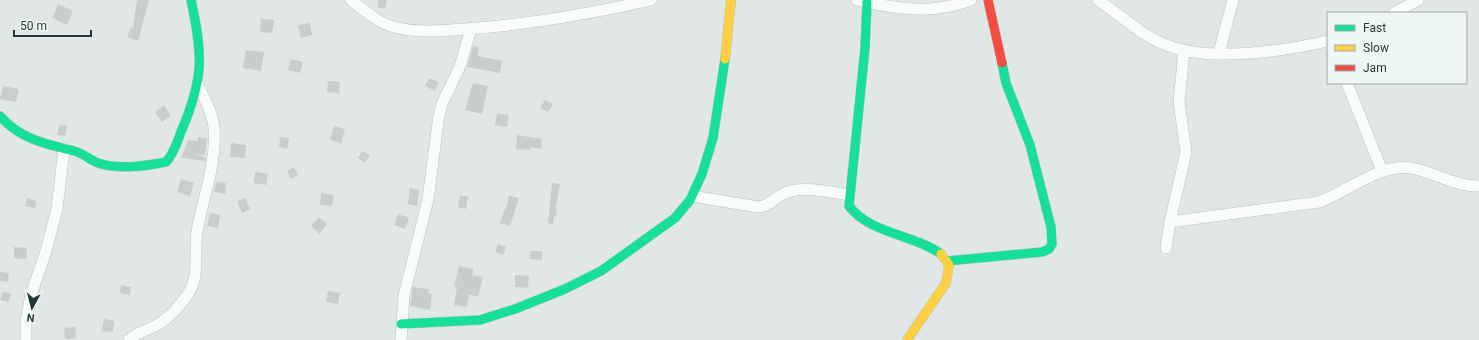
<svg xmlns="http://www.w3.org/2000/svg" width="1479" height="340" font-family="Roboto,sans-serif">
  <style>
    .building { fill: #c8cecd }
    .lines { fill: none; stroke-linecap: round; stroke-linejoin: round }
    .street-casing { stroke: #bec4c3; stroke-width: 12 }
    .fast-casing { stroke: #bcc5c4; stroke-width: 10 }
    .slow-casing { stroke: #bcc5c4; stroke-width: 10 }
    .jam-casing { stroke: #bcc5c4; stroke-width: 10 }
    .street { stroke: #fafbfb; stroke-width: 11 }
    .fast { stroke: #16e098; stroke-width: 9 }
    .slow { stroke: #ffcf43; stroke-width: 9 }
    .jam { stroke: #f24e42; stroke-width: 9 }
  </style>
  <rect width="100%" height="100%" fill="#e1e7e6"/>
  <g class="building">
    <path d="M137,0H149L138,41L127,37L131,27L133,28Z"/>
    <path d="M378,0H387L385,9L377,7Z"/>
    <path d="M58,4L73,11L67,25L52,18Z"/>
    <path d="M261,19L274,20L272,33L260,32Z"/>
    <path d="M310,23L312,35L301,38L298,25Z"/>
    <path d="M473,46L479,47L478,56L502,61L500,73L467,67Z"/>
    <path d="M246,50L264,52L261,71L243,68Z"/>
    <path d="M291,59L303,62L300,73L288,70Z"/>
    <path d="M429,78L439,82L435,91L425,86Z"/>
    <path d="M328,81L340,82L339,93L327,92Z"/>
    <path d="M473,83L488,86L482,114L465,110Z"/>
    <path d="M3,86L19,89L16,102L0,99Z"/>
    <path d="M545,100L553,104L548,112L540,108Z"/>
    <path d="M164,105L171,116L162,122L155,112Z"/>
    <path d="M497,113L509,115L507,127L495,125Z"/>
    <path d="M59,125L67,126L65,136L57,135Z"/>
    <path d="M334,126L345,129L341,143L330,140Z"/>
    <path d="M517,135L542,139L541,149L530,147V150L516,149Z"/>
    <path d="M198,137L207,138L205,155L195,154L206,158L205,161L181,158L188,140L198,141Z"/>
    <path d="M280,137L289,138L287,149L279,147Z"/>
    <path d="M231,143L246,145L245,158L230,157Z"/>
    <path d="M362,151L370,155L365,163L358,158Z"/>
    <path d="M294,167L298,175L291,179L287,171Z"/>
    <path d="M255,172L268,174L266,185L254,183Z"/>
    <path d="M181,179L194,183L190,196L177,192Z"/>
    <path d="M216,182L226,183L225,194L214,192Z"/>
    <path d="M552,183L560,184L556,207L557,217L554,216L553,224L548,223Z"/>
    <path d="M410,188L419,190L417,206L408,204Z"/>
    <path d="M321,193L334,195L332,206L320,205Z"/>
    <path d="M460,195L468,197L466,209L458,207Z"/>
    <path d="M509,196L519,198L510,226L500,223L505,209H506Z"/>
    <path d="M27,198L36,201L35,208L25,206Z"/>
    <path d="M245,198L250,209L242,213L237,201Z"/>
    <path d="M210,213L220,215L218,228L207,226Z"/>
    <path d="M398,214L409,218L405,229L394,225Z"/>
    <path d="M319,217L327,224L319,234L311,226Z"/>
    <path d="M498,244L506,247L503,255L495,252Z"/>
    <path d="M14,247L27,248L26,259L14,258Z"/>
    <path d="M531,251H542V260L530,259Z"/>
    <path d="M459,266L474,269L472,275L483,277L478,297L469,294L467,307L454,305L457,287H454Z"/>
    <path d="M0,272L9,273L8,282L0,281Z"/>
    <path d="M515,275L529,276L528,288L515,287Z"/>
    <path d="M121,285L131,287L130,295L120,293Z"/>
    <path d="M413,287L429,289L428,293L432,294L430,310L410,306Z"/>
    <path d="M328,291L340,293L338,304L326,302Z"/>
    <path d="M3,292L11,294L8,302L0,300Z"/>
    <path d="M104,319L114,321L113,332L102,331Z"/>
    <path d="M75,327L76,338L65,339L64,328Z"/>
  </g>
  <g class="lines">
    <defs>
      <g id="street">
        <path d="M351,0C364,10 378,23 394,27C417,33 442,31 464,29C528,25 589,14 651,0"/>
        <path d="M857,0C896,9 933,15 971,0"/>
        <path d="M1098,0C1120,15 1140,34 1164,44C1206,63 1284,51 1328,41"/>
        <path d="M1394,13L1418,0"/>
        <path d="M1219,53L1233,0"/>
        <path d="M1347,83L1382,171"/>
        <path d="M692,196L758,207C771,206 776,196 787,192C806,186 830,192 849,195"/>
        <path d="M1170,222L1319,202C1349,191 1378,164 1411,168C1434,172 1454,186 1479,186"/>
        <path d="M1166,248L1170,222L1186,152L1179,102L1184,51"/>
        <path d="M26,340V320L31,295L46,251L57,209L64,149"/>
        <path d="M129,340C136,333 144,331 153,327C166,321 179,307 188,294C200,277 194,252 197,232C203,197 217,163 214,128C213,113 204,98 198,85"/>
        <path d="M401,340L404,295L428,199L439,115L442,104L460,66L471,29"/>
      </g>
      <g id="fast">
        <path d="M867,2L865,48L849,206C870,234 913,234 941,254"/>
        <path d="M0,116C20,139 45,144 74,151C83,153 90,160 98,163C119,170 145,166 166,162C174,154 177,142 181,132C204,78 203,56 191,0"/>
        <path d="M947,261L1042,252L1049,249L1052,244L1051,227L1030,145L1006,83L1002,63"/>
        <path d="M401,324L480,320L515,309L565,289L601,271L675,218L690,200L702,174L713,138L725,59"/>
      </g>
      <g id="slow">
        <path d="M725,59L731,0"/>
        <path d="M907,340L946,283L949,265L941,254"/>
      </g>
      <path id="jam" d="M988,0L1002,63"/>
    </defs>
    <use href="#street" class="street-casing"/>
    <use href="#fast" class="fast-casing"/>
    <use href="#slow" class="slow-casing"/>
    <use href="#jam" class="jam-casing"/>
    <use href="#street" class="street"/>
    <use href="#fast" class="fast"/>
    <use href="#slow" class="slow"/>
    <use href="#jam" class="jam"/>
  </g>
  <rect x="1327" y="12" width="140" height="72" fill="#eef7f4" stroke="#9baba9"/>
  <rect x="1335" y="25" width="20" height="6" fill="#16e098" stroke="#9baba9"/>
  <text x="1363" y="32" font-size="12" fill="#1f3a39">Fast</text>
  <rect x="1335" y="45" width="20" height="6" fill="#ffcf43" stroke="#9baba9"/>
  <text x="1363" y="52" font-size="12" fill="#1f3a39">Slow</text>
  <rect x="1335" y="65" width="20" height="6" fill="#f24e42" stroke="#9baba9"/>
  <text x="1363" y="72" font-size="12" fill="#1f3a39">Jam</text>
  <g transform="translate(32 308) rotate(187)" stroke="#eef7f4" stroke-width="3" paint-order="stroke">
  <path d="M0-3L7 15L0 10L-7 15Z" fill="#1f3a39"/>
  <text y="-6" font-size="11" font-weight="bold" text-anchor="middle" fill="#1f3a39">N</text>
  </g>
  <path d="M14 30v6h77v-6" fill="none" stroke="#1f3a39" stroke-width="2"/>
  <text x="20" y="30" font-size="12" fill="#1f3a39" stroke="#eef7f4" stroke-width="3" paint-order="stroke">50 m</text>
</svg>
